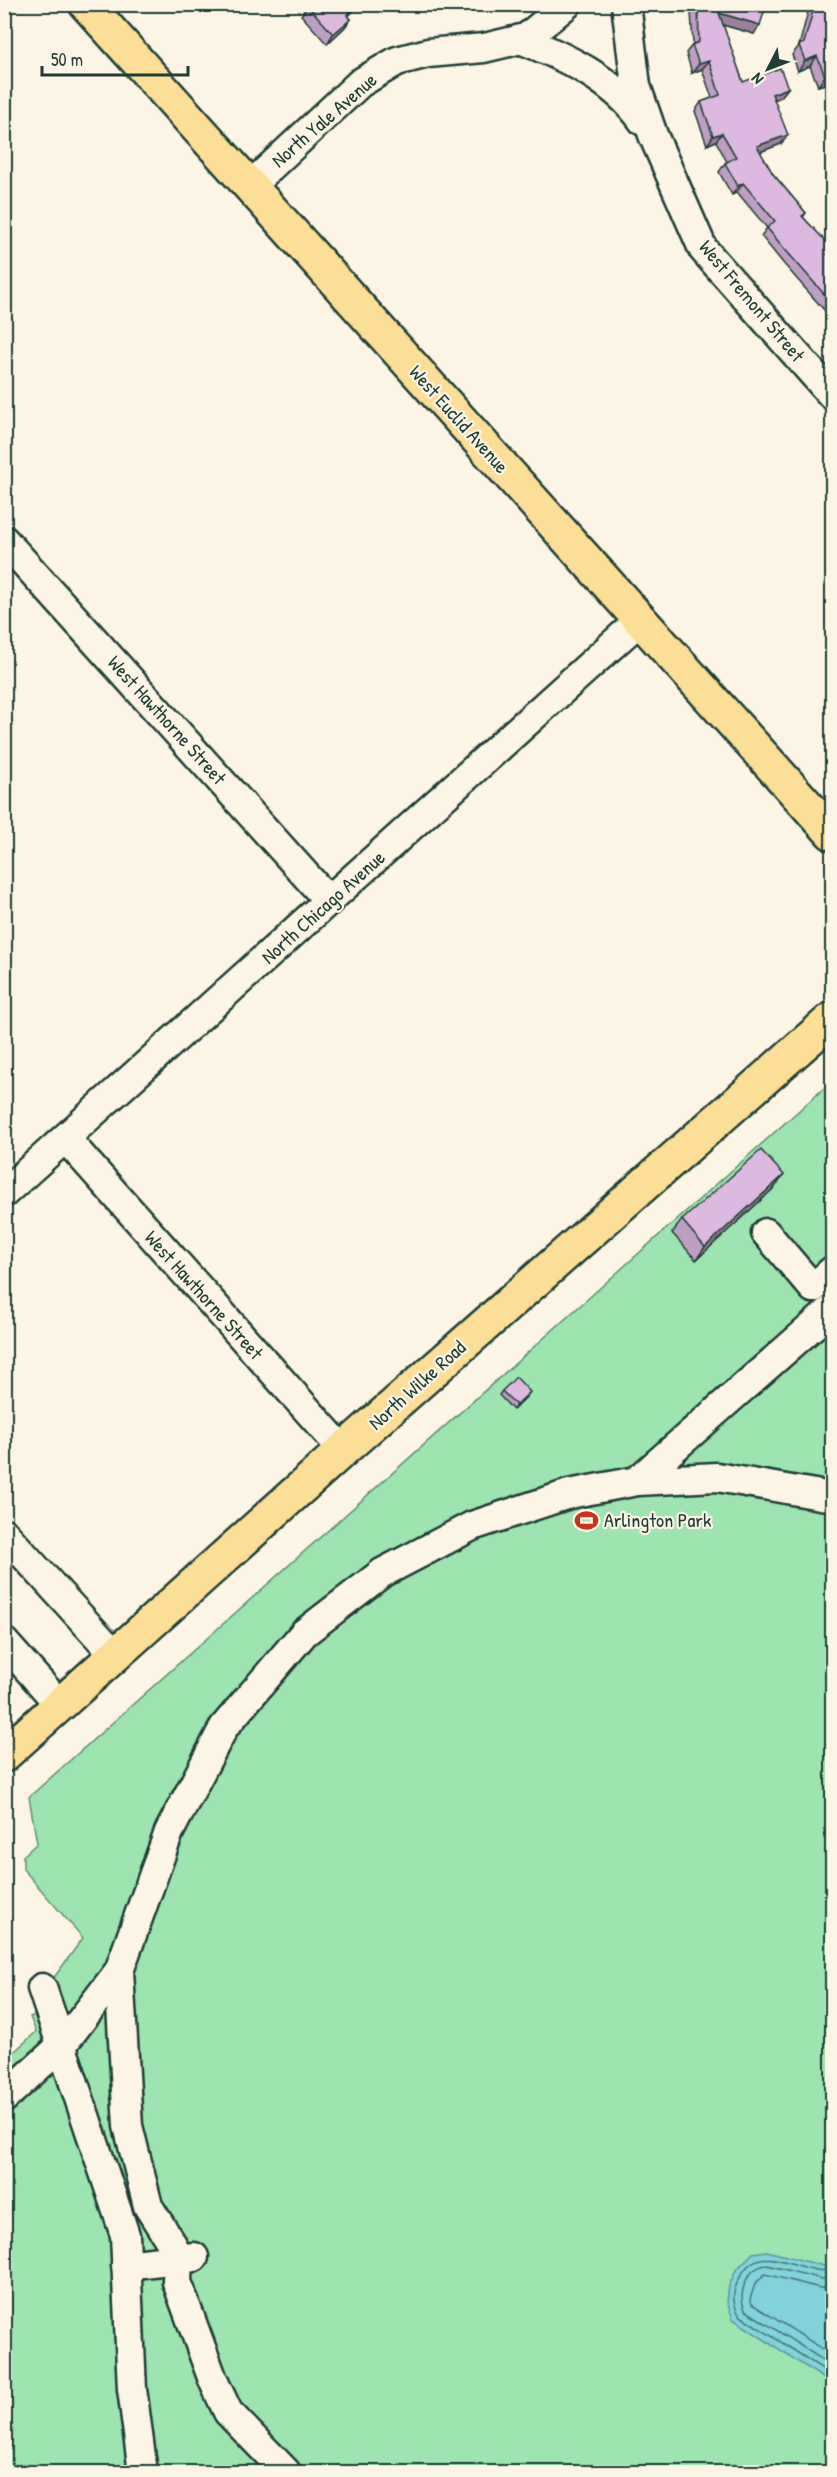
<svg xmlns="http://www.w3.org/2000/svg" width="837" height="2477" font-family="'Patrick Hand',sans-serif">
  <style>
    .green { fill: #9de4b1; stroke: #5e9072; stroke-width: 1.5 }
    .water { fill: #82d2dc; stroke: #5a9699; stroke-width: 1.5 }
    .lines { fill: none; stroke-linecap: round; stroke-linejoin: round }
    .shore { stroke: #477977; stroke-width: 1.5 }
    .minor-casing { stroke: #1f3d34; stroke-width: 33 }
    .major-casing { stroke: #1f3d34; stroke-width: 38 }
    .minor { stroke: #fcf5e5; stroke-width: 28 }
    .major { stroke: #fdde96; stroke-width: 33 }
    .wall { fill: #be9ec2; stroke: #1f3d34; stroke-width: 1.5 }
    .shaded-wall { fill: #9b819e; stroke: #1f3d34; stroke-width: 1.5 }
    .building { fill: #ddb8e1; stroke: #1f3d34; stroke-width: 1.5 }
    .labels { text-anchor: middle; stroke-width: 4.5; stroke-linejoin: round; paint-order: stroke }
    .street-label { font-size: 20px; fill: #1f3d34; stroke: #fcf5e5 }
    .poi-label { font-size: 20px; fill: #1f3d34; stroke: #fcf5e5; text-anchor: start }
  </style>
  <rect width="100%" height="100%" fill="#fcf5e5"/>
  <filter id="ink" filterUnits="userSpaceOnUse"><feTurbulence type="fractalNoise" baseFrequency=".0167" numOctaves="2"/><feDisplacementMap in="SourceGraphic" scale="12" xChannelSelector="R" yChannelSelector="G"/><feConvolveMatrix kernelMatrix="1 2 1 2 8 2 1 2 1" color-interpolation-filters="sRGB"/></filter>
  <g filter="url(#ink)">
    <path class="green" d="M832,1081V2472H5V2060L36,2032L30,2017L57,2005L50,1983L83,1938L23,1869V1856L37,1843L29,1797Z"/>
    <path class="water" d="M767,2251L824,2266L832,2264V2384L733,2319L727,2302L729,2286L736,2270L753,2253Z"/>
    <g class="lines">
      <g class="shore">
        <path d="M832,2270C799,2276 760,2235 739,2279C732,2292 732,2302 739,2315L832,2375"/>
        <path d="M832,2278L822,2279L767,2265C747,2267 737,2293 745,2310L832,2366"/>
        <path d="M832,2287L820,2288L765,2274L755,2284L750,2299L752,2304L832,2355"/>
      </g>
      <defs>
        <g id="minor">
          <path d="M626,4L636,86L653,135L703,249L832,395"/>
          <path d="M520,39C566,57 614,80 643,121"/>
          <path d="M250,186L360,83L397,61L428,53L484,48L526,38L567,4"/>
          <path d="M4,540L329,901"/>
          <path d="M66,1139L343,1450"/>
          <path d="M4,1193L640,620"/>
          <path d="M766,1233L813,1288L832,1271"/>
          <path d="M637,1481L832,1309"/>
          <path d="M4,1533L115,1655"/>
          <path d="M4,1642L60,1705"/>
          <path d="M119,1971L128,2126L148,2206L172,2244L178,2259L177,2282L213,2380L228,2412L286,2472"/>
          <path d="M42,1988L125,2235L132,2389L143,2472"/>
          <path d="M4,2098L63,2044L119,1971L169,1832L224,1727L304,1633L382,1573L472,1526L569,1494L637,1481L717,1477L832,1497"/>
          <path d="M126,2265L194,2257"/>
        </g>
        <g id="major">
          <path d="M86,4L832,833"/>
          <path d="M4,1755L343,1450L832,1019"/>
        </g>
      </defs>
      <use href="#minor" class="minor-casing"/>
      <use href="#major" class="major-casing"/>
      <use href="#minor" class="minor"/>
      <use href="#major" class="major"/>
    </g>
    <g class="wall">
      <path d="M361,4L348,16L351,19L344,28L327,44L301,15L308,6Z"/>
      <path d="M686,4H761L754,34L723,25L743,82L788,88L781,97L774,100L781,144L760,152L773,174L806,213L803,217L832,249L828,256L832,261V319L783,263L761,236L767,228L737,192L732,195L719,172L725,163L727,162L716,141L707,145L695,111L701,102L712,98L702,69L692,73L686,53L693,44L691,12H686Z"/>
      <path d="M810,4H832L831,52L832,51V93L828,83L818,86L810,66L798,71L792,55L799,46Z"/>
      <path d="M784,1175L774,1188L696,1260L672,1233L682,1220Z"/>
      <path d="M502,1391L527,1396L513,1410L499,1395Z"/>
    </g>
    <g class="shaded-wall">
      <path d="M358,4H361L340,24L347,15Z"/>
      <path d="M691,4H696L691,12H686Z"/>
      <path d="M719,13L760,25L754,34L713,22Z"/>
      <path d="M351,19L344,28L327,44L333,34Z"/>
      <path d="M817,56L810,66L798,71L805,61Z"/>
      <path d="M709,61L702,69L692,73L699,64Z"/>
      <path d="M832,73V76L828,83L818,86L825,76Z"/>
      <path d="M788,88L781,97L766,103L772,94Z"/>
      <path d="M722,133L716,141L707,145L713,136Z"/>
      <path d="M788,135L781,144L751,155L757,146Z"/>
      <path d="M743,183L737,192L732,195L738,186Z"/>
      <path d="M784,1175L774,1188L696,1260L705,1247Z"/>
      <path d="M530,1392L527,1396L513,1410L516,1405Z"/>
    </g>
    <g class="building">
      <path d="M310,4H358L347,15L351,19L333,34L308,6Z"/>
      <path d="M698,4H761L766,6L760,25L719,13L743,82L780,68L788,88L772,94L788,135L757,146L773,174L806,213L802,216L832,248L827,254L832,261V303L789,254L767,228L775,221L743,183L738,186L725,163L736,157L722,133L713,136L701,102L720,95L709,61L699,64L692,45L699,42Z"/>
      <path d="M815,4H832V45L831,52L832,51V73L825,76L817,56L805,61L799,45L804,43Z"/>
      <path d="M761,1150L784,1175L705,1247L682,1220Z"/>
      <path d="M516,1377L530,1392L516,1405L502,1391Z"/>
    </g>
  </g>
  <defs>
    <symbol id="stadium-bare" viewBox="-9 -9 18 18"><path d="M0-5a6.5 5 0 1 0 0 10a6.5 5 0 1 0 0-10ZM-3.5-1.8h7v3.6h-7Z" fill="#c8321e" stroke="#fcf5e5" stroke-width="2.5" paint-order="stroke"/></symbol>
  </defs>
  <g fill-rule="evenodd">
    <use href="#stadium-bare" x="570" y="1504" width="33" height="33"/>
  </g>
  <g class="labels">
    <g class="street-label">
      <text transform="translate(324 120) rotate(-41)" y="7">North Yale Avenue</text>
      <text transform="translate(752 301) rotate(50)" y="7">West Fremont Street</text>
      <text transform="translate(459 419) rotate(48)" y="7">West Euclid Avenue</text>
      <text transform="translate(167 720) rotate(48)" y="7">West Hawthorne Street</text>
      <text transform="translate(323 907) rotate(-42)" y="7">North Chicago Avenue</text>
      <text transform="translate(204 1295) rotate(48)" y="7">West Hawthorne Street</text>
      <text transform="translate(417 1385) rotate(-42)" y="7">North Wilke Road</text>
    </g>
    <g class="poi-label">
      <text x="604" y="1527">Arlington Park</text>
    </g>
  </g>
  <rect width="837" height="2477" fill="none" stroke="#fcf5e5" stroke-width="24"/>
  <rect x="12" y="12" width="813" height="2453" fill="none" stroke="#1f3d34" stroke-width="2" filter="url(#ink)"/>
  <g transform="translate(768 69) rotate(228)" stroke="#fcf5e5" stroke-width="4.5" paint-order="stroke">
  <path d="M0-4.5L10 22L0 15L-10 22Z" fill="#1f3d34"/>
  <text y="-9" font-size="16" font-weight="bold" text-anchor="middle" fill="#1f3d34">N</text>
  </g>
  <path d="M42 66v9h146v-9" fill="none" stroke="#1f3d34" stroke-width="3"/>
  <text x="51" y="66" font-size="18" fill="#1f3d34" stroke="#fcf5e5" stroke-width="4.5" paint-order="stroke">50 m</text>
</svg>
